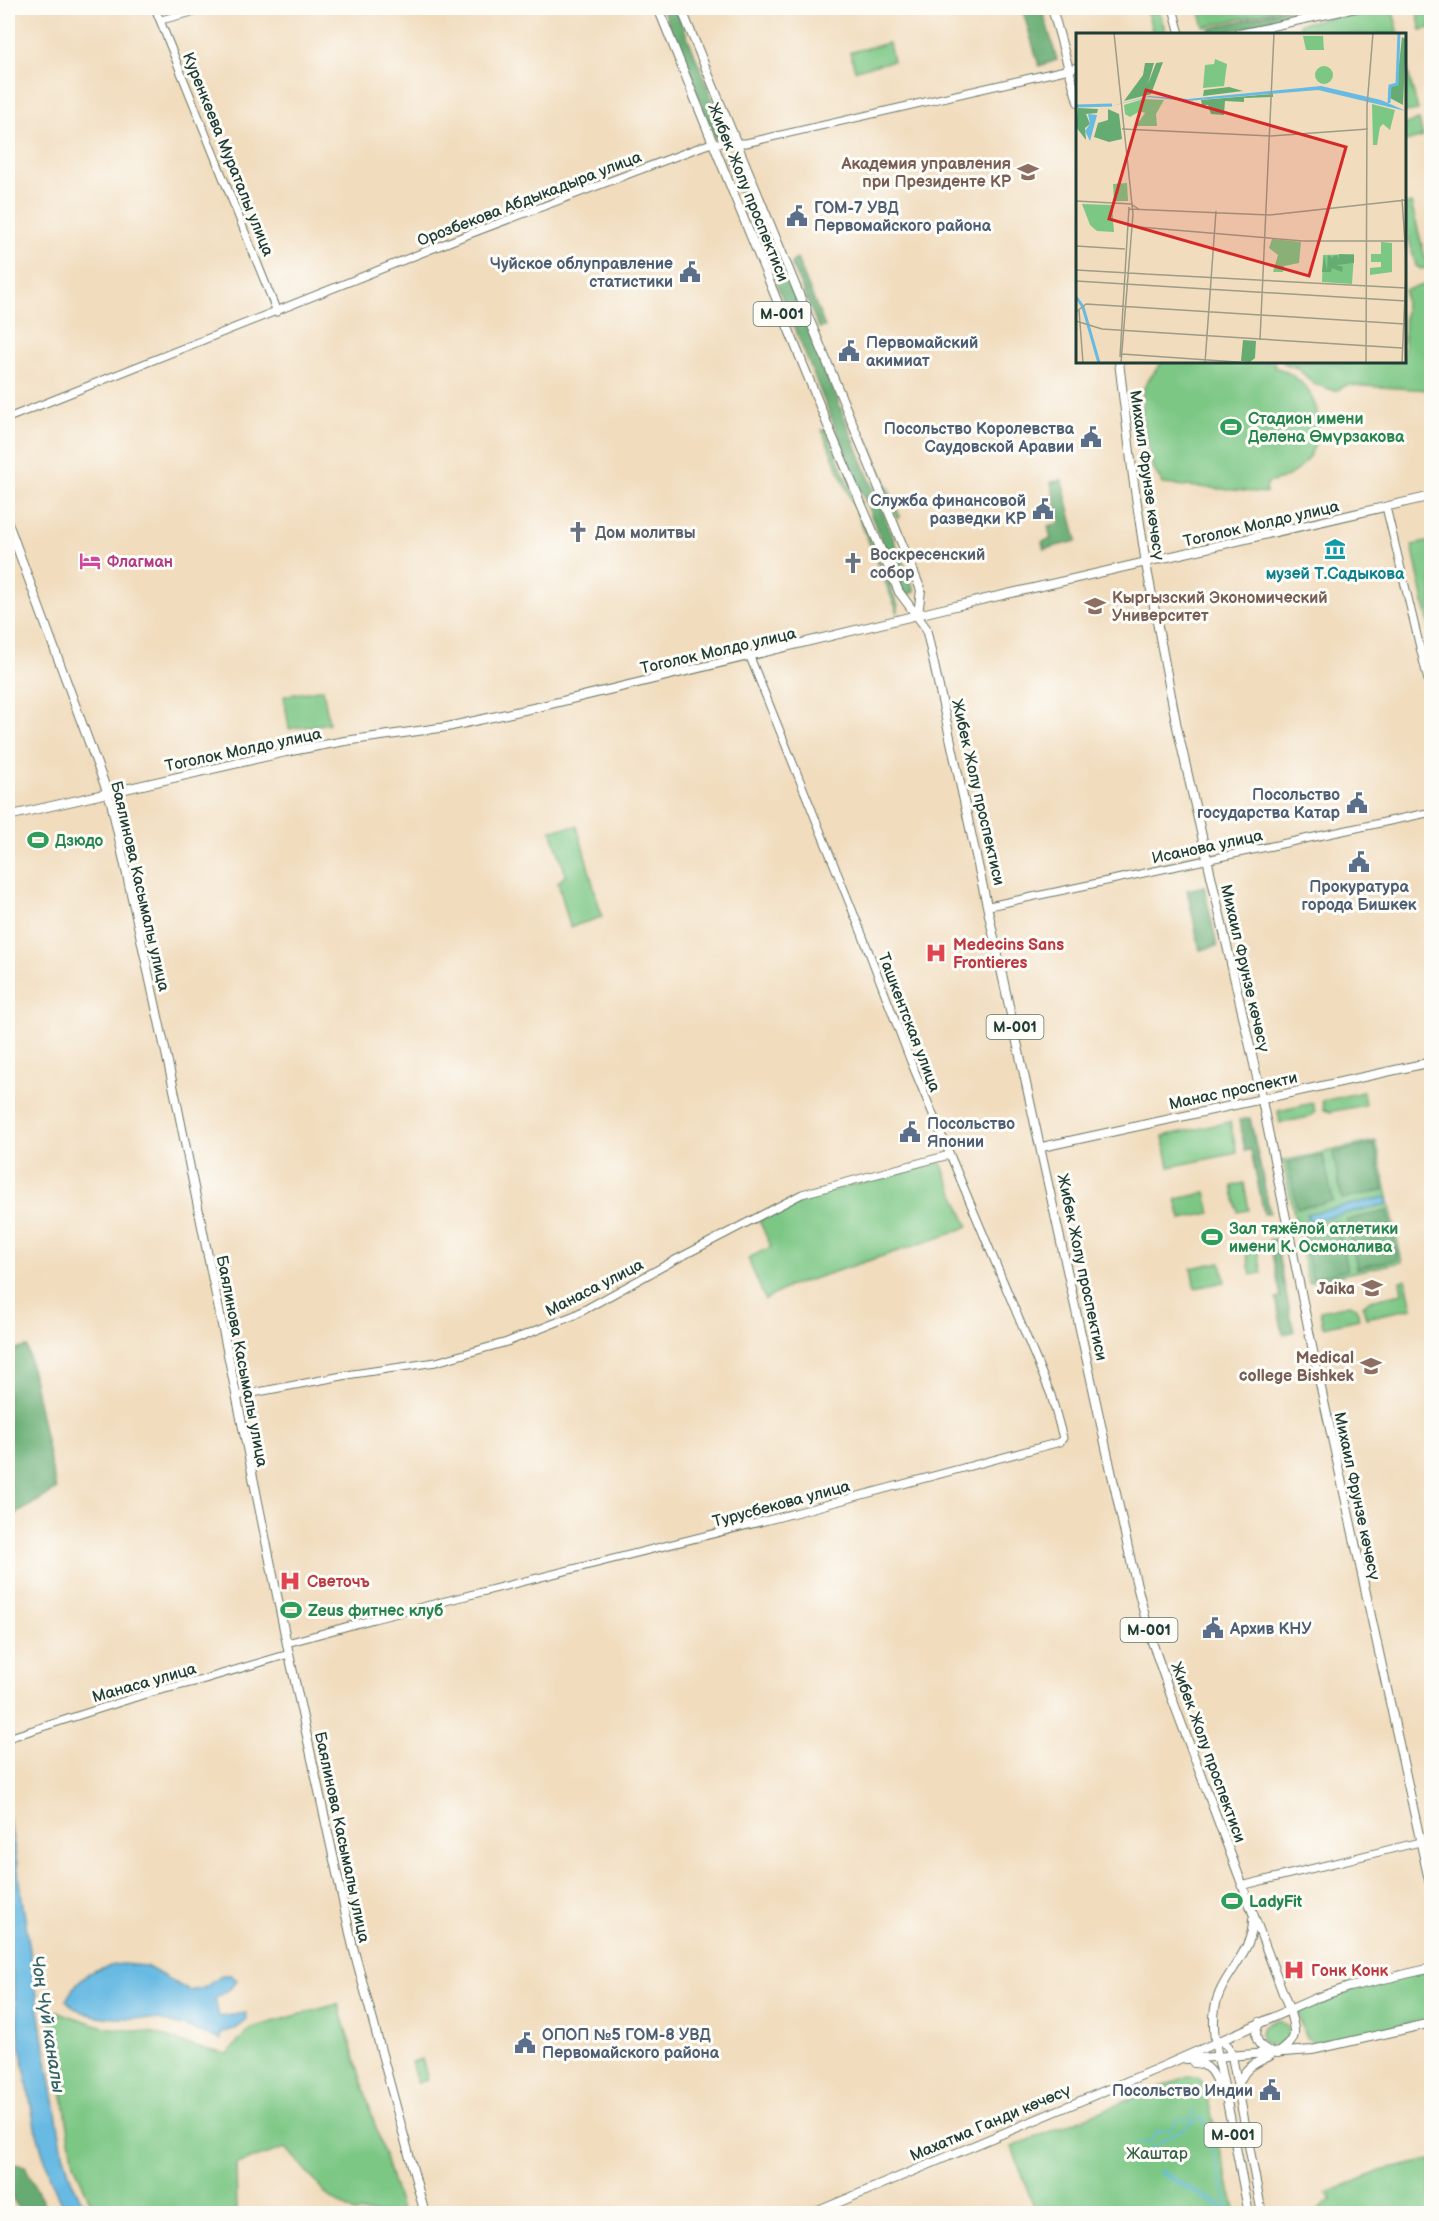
<svg xmlns="http://www.w3.org/2000/svg" width="1439" height="2221" font-family="'Balsamiq Sans',sans-serif">
  <style>
    .green { fill: #7dc785; stroke: #4e825c; stroke-width: 1.5 }
    .forest { fill: #66ac72; stroke: #427453; stroke-width: 1.5 }
    .water { fill: #67bae3; stroke: #437c8c; stroke-width: 1.5 }
    .lines { fill: none; stroke-linecap: round; stroke-linejoin: round }
    .stream { stroke: #67bae3; stroke-width: 1.5 }
    .tertiary-casing { stroke: #687564; stroke-width: 9 }
    .secondary-casing { stroke: #687564; stroke-width: 10 }
    .primary-casing { stroke: #687564; stroke-width: 10 }
    .tertiary { stroke: #fff; stroke-width: 7 }
    .secondary { stroke: #fff; stroke-width: 8 }
    .primary { stroke: #fff; stroke-width: 8 }
    .labels { text-anchor: middle; stroke-width: 6; stroke-linejoin: round; paint-order: stroke }
    .shield { fill: #fdfcf7; stroke: #62766e; stroke-width: 1.5 }
    .shield-label { font-size: 15px; font-weight: bold; fill: #1f3d34 }
    .street-label { font-size: 16px; fill: #1f3d34; stroke: #fdfcf7 }
    .education-label { font-size: 16px; font-weight: bold; fill: #785e54; stroke: #fdfcf7; text-anchor: end }
    .service-label { font-size: 16px; font-weight: bold; fill: #4e5e75; stroke: #fdfcf7; text-anchor: start }
    .leisure-label { font-size: 16px; font-weight: bold; fill: #27864d; stroke: #fdfcf7; text-anchor: start }
    .worship-label { font-size: 16px; font-weight: bold; fill: #5b616d; stroke: #fdfcf7; text-anchor: start }
    .hotel-label { font-size: 16px; font-weight: bold; fill: #b23c85; stroke: #fdfcf7; text-anchor: start }
    .culture-label { font-size: 16px; font-weight: bold; fill: #0d838f; stroke: #fdfcf7 }
    .health-label { font-size: 16px; font-weight: bold; fill: #be3a42; stroke: #fdfcf7; text-anchor: start }
    .park-label { font-size: 16px; fill: #366048; stroke: #fdfcf7 }
    .water-label { font-size: 18px; font-style: italic; fill: #356269; stroke: #fdfcf7 }
    .inset-river { fill: none; stroke: #67bae3; stroke-width: 3 }
    .inset-road { fill: none; stroke: #9d9c86; stroke-width: 1.5 }
    .view { fill: #d62828; fill-opacity: 0.15; stroke: #d62828; stroke-width: 3 }
    .inset-edge { fill: none; stroke: #1f3d34; stroke-width: 3 }
  </style>
  <rect width="100%" height="100%" fill="#fdfcf7"/>
  <filter id="ink" filterUnits="userSpaceOnUse"><feTurbulence type="fractalNoise" baseFrequency=".0167" numOctaves="2"/><feDisplacementMap in="SourceGraphic" scale="12" xChannelSelector="R" yChannelSelector="G"/><feConvolveMatrix kernelMatrix="1 2 1 2 8 2 1 2 1" color-interpolation-filters="sRGB"/></filter>
  <filter id="wash" filterUnits="userSpaceOnUse"><feTurbulence type="fractalNoise" baseFrequency=".008" numOctaves="4" result="noise"/><feDisplacementMap in="SourceGraphic" scale="24" xChannelSelector="R" yChannelSelector="G"/><feGaussianBlur stdDeviation="1.35" result="paint"/><feColorMatrix in="noise" values="0 0 0 0 0 0 0 0 0 0 0 0 0 0 0 0 0 1.4 0 .05"/><feComposite in="paint" operator="in"/></filter>
  <g filter="url(#wash)">
    <rect width="100%" height="100%" fill="#f1dcbd"/>
    <g class="green">
      <path d="M1199,8H1286L1204,27Z"/>
      <path d="M1377,8H1392L1399,34H1299H1302L1299,24Z"/>
      <path d="M1416,8H1431V28L1421,30Z"/>
      <path d="M1152,9L1153,11L1159,12L1166,32L1153,34L1147,10Z"/>
      <path d="M889,43L893,61L855,70L850,52Z"/>
      <path d="M1404,57L1418,110L1405,112H1404Z"/>
      <path d="M1419,120L1423,137L1405,142V124Z"/>
      <path d="M1411,203L1425,257L1431,256V266L1421,269L1416,266L1405,223V205Z"/>
      <path d="M1431,283V390L1347,385L1335,391L1314,384L1297,368L1281,362H1404L1405,290Z"/>
      <path d="M1162,362H1275L1274,367C1336,385 1332,472 1267,483L1266,493L1163,484L1152,466L1142,416L1143,391L1146,383Z"/>
      <path d="M822,430H826L857,505L854,507Z"/>
      <path d="M866,436L900,517L897,519L863,437Z"/>
      <path d="M859,510L898,606V613L856,511Z"/>
      <path d="M1431,541H1432L1431,636L1412,545Z"/>
      <path d="M323,689L329,723L289,729L284,696Z"/>
      <path d="M577,826L602,917L570,927L558,882L566,875L551,830Z"/>
      <path d="M1363,1092L1365,1105L1330,1112L1324,1110L1322,1101Z"/>
      <path d="M1313,1103L1315,1112L1309,1117L1280,1123L1278,1111Z"/>
      <path d="M1230,1122L1237,1153L1169,1167L1163,1136Z"/>
      <path d="M1376,1141L1402,1262L1308,1282L1283,1161Z"/>
      <path d="M941,1163L968,1226L950,1234L788,1287L765,1300L748,1258L771,1247L759,1220L808,1196Z"/>
      <path d="M1244,1183L1249,1210L1238,1212L1232,1186Z"/>
      <path d="M1206,1193L1211,1213L1181,1219L1176,1199Z"/>
      <path d="M1257,1247L1262,1273L1251,1275L1245,1249Z"/>
      <path d="M1221,1262L1225,1282L1195,1288L1191,1268Z"/>
      <path d="M1406,1280L1412,1308L1366,1318L1363,1306L1370,1300L1402,1293L1400,1281Z"/>
      <path d="M1349,1305L1357,1307L1359,1319L1323,1327L1320,1311Z"/>
      <path d="M1431,1970V2019L1313,2043L1305,2036L1298,2014L1301,2009L1353,1987Z"/>
      <path d="M338,2004L402,2213H354L327,2195L286,2148L236,2164L237,2213H95L74,2164L49,2009L104,2027L154,2033L195,2047L227,2054L251,2028Z"/>
      <path d="M1279,2020L1287,2026C1293,2042 1278,2048 1264,2044C1255,2031 1266,2022 1279,2020Z"/>
      <path d="M422,2059L428,2080L417,2083L411,2062Z"/>
      <path d="M1188,2076L1198,2077L1204,2084L1236,2213H1036L1012,2147Z"/>
      <path d="M1431,2160V2213H1313L1331,2200L1327,2193L1381,2171Z"/>
    </g>
    <g class="forest">
      <path d="M662,8H676L727,135L715,138Z"/>
      <path d="M1022,8H1042L1057,60L1039,66Z"/>
      <path d="M1285,10L1291,11L1292,17L1216,34H1212L1209,29Z"/>
      <path d="M733,151L778,252L766,257L725,158V154Z"/>
      <path d="M797,259L825,327L819,328L792,265V262Z"/>
      <path d="M784,268L915,592L904,596L772,273Z"/>
      <path d="M1062,480L1077,541L1044,549L1042,542L1051,539L1048,526L1060,523L1051,482Z"/>
      <path d="M1204,886L1217,946L1200,950L1187,890Z"/>
      <path d="M1250,1118L1270,1213L1264,1214L1251,1150L1245,1151L1239,1120Z"/>
      <path d="M1374,1144L1384,1190L1342,1199L1333,1153Z"/>
      <path d="M1323,1155L1333,1201L1297,1208L1288,1163Z"/>
      <path d="M1388,1211L1398,1259L1357,1268L1347,1220Z"/>
      <path d="M1337,1222L1347,1270L1312,1278L1302,1230Z"/>
      <path d="M1275,1239L1294,1332L1283,1334L1276,1299L1281,1297L1269,1240Z"/>
      <path d="M27,1347L56,1490L8,1519V1351Z"/>
      <path d="M8,2163L25,2166L48,2213H21L8,2190Z"/>
    </g>
    <g class="water">
      <path d="M1386,1197L1388,1204L1309,1221L1307,1214Z"/>
      <path d="M8,1817L13,1840L47,2061L63,2153L71,2179L87,2213H65L50,2177L35,2127L20,2043L8,1932Z"/>
      <path d="M122,1964L146,1966L189,1991L204,1988L222,1975H231L237,1980L230,1989L215,1999L219,2017L246,2013L247,2020L237,2028L221,2033V2040C202,2033 183,2025 163,2021C133,2014 88,2026 66,2000C82,1972 91,1969 122,1964Z"/>
    </g>
    <g class="lines">
      <g class="stream">
        <path d="M1137,2143L1150,2142L1157,2131L1170,2130L1177,2120L1189,2119L1193,2115V2109"/>
        <path d="M1146,2151L1203,2117L1229,2209"/>
        <path d="M1159,2170L1229,2209"/>
        <path d="M1158,2172L1231,2214"/>
      </g>
    </g>
  </g>
  <g filter="url(#ink)">
    <g class="lines">
      <defs>
        <g id="tertiary">
          <path d="M155,8L277,312"/>
          <path d="M1173,8L1180,34"/>
          <path d="M161,20L208,8"/>
          <path d="M1237,34L1358,8"/>
          <path d="M8,418L459,238L703,146L712,143H746L1078,67"/>
          <path d="M1386,507L1432,697"/>
          <path d="M989,906L1432,812"/>
          <path d="M237,1396L353,1374L436,1362L507,1342L575,1315L673,1261L802,1194L949,1155"/>
          <path d="M287,1643L374,1619L780,1517L1060,1442L1063,1438L1051,1395L911,1062L862,934L750,657"/>
          <path d="M8,1738L152,1692L198,1681L289,1654"/>
          <path d="M1241,1886L1432,1839"/>
        </g>
        <g id="secondary">
          <path d="M1052,8L1078,102"/>
          <path d="M1119,362L1133,477L1146,564L1177,727L1259,1086L1314,1356L1432,1894"/>
          <path d="M8,523L111,802L176,1099L289,1654L353,1947L425,2214"/>
          <path d="M8,816L286,752L345,741L447,727L538,707L938,610L1432,496"/>
        </g>
        <g id="primary">
          <path d="M658,8L828,426L899,592L926,628L1132,1566L1150,1636L1170,1693L1289,2009C1295,2031 1300,2039 1278,2053"/>
          <path d="M681,8L921,590L918,615"/>
          <path d="M1042,1147L1432,1062"/>
          <path d="M1260,2022C1252,2035 1257,2047 1271,2052"/>
          <path d="M1220,2040L1228,2046L1232,2056L1262,2214"/>
          <path d="M1186,2059L1312,2050L1432,2023"/>
          <path d="M1194,2063C1211,2063 1215,2078 1221,2092"/>
          <path d="M1238,2087C1243,2068 1253,2064 1270,2056"/>
          <path d="M811,2214L1166,2065L1316,1998L1349,1987L1432,1968"/>
          <path d="M1249,2214C1241,2171 1232,2129 1224,2086C1219,2061 1211,2034 1215,2008C1220,1976 1253,1954 1253,1920"/>
        </g>
      </defs>
      <use href="#tertiary" class="tertiary-casing"/>
      <use href="#secondary" class="secondary-casing"/>
      <use href="#primary" class="primary-casing"/>
      <use href="#tertiary" class="tertiary"/>
      <use href="#secondary" class="secondary"/>
      <use href="#primary" class="primary"/>
    </g>
  </g>
  <defs>
    <symbol id="university-bare" viewBox="-9 -9 18 18"><path d="M0-5L7-2L0 1L-7-2ZM-4 1L0 2.5L4 1V4Q0 6-4 4Z" fill="#8d6e63" stroke="#fdfcf7" stroke-width="2.5" paint-order="stroke"/></symbol>
    <symbol id="civic-bare" viewBox="-9 -9 18 18"><path d="M-.6-6.5H3V-4.5H.6V-3L4-1V1h2V6H-6V1h2V-1L-.6-3ZM-1.2 2.5V6h2.4V2.5Z" fill="#5c6f8a" stroke="#fdfcf7" stroke-width="2.5" paint-order="stroke"/></symbol>
    <symbol id="stadium-bare" viewBox="-9 -9 18 18"><path d="M0-5a6.5 5 0 1 0 0 10a6.5 5 0 1 0 0-10ZM-3.5-1.8h7v3.6h-7Z" fill="#2e9e5b" stroke="#fdfcf7" stroke-width="2.5" paint-order="stroke"/></symbol>
    <symbol id="church-bare" viewBox="-9 -9 18 18"><path d="M-1.2-6h2.4v3.5h3.3v2.4h-3.3V6h-2.4V-.1h-3.3v-2.4h3.3Z" fill="#6b7280" stroke="#fdfcf7" stroke-width="2.5" paint-order="stroke"/></symbol>
    <symbol id="museum-bare" viewBox="-9 -9 18 18"><path d="M0-6L6-3V-2H-6V-3ZM-5-1h2V3h-2ZM-1-1h2V3h-2ZM3-1h2V3H3ZM-6 4H6V6H-6Z" fill="#0f9aa8" stroke="#fdfcf7" stroke-width="2.5" paint-order="stroke"/></symbol>
    <symbol id="hotel-bare" viewBox="-9 -9 18 18"><path d="M-6-4.5h1.5V1H6V5H4.5V3h-9V5H-6ZM-4 0a1.8 1.8 0 1 1 3.6 0ZM.5 0V-2.5h3Q6-2.5 6 0Z" fill="#d1479c" stroke="#fdfcf7" stroke-width="2.5" paint-order="stroke"/></symbol>
    <symbol id="hospital-bare" viewBox="-9 -9 18 18"><path d="M-5-5h3v3.5h4V-5h3V5h-3V1.5h-4V5h-3Z" fill="#e0444e" stroke="#fdfcf7" stroke-width="2.5" paint-order="stroke"/></symbol>
  </defs>
  <g fill-rule="evenodd">
    <use href="#university-bare" x="1013" y="157" width="30" height="30"/>
    <use href="#civic-bare" x="782" y="201" width="30" height="30"/>
    <use href="#civic-bare" x="675" y="257" width="30" height="30"/>
    <use href="#civic-bare" x="834" y="336" width="30" height="30"/>
    <use href="#stadium-bare" x="1216" y="412" width="30" height="30"/>
    <use href="#civic-bare" x="1076" y="422" width="30" height="30"/>
    <use href="#civic-bare" x="1028" y="494" width="30" height="30"/>
    <use href="#church-bare" x="563" y="517" width="30" height="30"/>
    <use href="#museum-bare" x="1320" y="534" width="30" height="30"/>
    <use href="#hotel-bare" x="75" y="546" width="30" height="30"/>
    <use href="#church-bare" x="838" y="548" width="30" height="30"/>
    <use href="#university-bare" x="1080" y="591" width="30" height="30"/>
    <use href="#civic-bare" x="1342" y="788" width="30" height="30"/>
    <use href="#stadium-bare" x="23" y="825" width="30" height="30"/>
    <use href="#civic-bare" x="1344" y="847" width="30" height="30"/>
    <use href="#hospital-bare" x="921" y="938" width="30" height="30"/>
    <use href="#civic-bare" x="895" y="1117" width="30" height="30"/>
    <use href="#stadium-bare" x="1197" y="1222" width="30" height="30"/>
    <use href="#university-bare" x="1357" y="1273" width="30" height="30"/>
    <use href="#university-bare" x="1356" y="1351" width="30" height="30"/>
    <use href="#hospital-bare" x="275" y="1566" width="30" height="30"/>
    <use href="#stadium-bare" x="276" y="1595" width="30" height="30"/>
    <use href="#civic-bare" x="1198" y="1613" width="30" height="30"/>
    <use href="#stadium-bare" x="1217" y="1886" width="30" height="30"/>
    <use href="#hospital-bare" x="1279" y="1955" width="30" height="30"/>
    <use href="#civic-bare" x="510" y="2028" width="30" height="30"/>
    <use href="#civic-bare" x="1255" y="2075" width="30" height="30"/>
  </g>
  <g class="labels">
    <g class="shield">
      <rect x="753.5" y="302" width="57" height="24" rx="4.5"/>
      <rect x="986.5" y="1015" width="57" height="24" rx="4.5"/>
      <rect x="1120.5" y="1618" width="57" height="24" rx="4.5"/>
      <rect x="1204.5" y="2123" width="57" height="24" rx="4.5"/>
    </g>
    <g class="shield-label">
      <text x="782" y="319">М-001</text>
      <text x="1015" y="1032">М-001</text>
      <text x="1149" y="1635">М-001</text>
      <text x="1233" y="2140">М-001</text>
    </g>
    <g class="street-label">
      <text transform="translate(229 154) rotate(68)" y="6">Куренкеева Мураталы улица</text>
      <text transform="translate(749 192) rotate(68)" y="6">Жибек Жолу проспектиси</text>
      <text transform="translate(529 198) rotate(-21)" y="6">Орозбекова Абдыкадыра улица</text>
      <text transform="translate(1148 475) rotate(82)" y="6">Михаил Фрунзе көчөсү</text>
      <text transform="translate(1261 523) rotate(-13)" y="6">Тоголок Молдо улица</text>
      <text transform="translate(718 650) rotate(-13)" y="6">Тоголок Молдо улица</text>
      <text transform="translate(243 749) rotate(-12)" y="6">Тоголок Молдо улица</text>
      <text transform="translate(979 792) rotate(77)" y="6">Жибек Жолу проспектиси</text>
      <text transform="translate(1207 846) rotate(-12)" y="6">Исанова улица</text>
      <text transform="translate(141 886) rotate(77)" y="6">Баялинова Касымалы улица</text>
      <text transform="translate(1246 968) rotate(77)" y="6">Михаил Фрунзе көчөсү</text>
      <text transform="translate(910 1022) rotate(69)" y="6">Ташкентская улица</text>
      <text transform="translate(1233 1090) rotate(-12)" y="6">Манас проспекти</text>
      <text transform="translate(1083 1267) rotate(78)" y="6">Жибек Жолу проспектиси</text>
      <text transform="translate(594 1287) rotate(-27)" y="6">Манаса улица</text>
      <text transform="translate(243 1361) rotate(79)" y="6">Баялинова Касымалы улица</text>
      <text transform="translate(1358 1496) rotate(78)" y="6">Михаил Фрунзе көчөсү</text>
      <text transform="translate(781 1503) rotate(-15)" y="6">Турусбекова улица</text>
      <text transform="translate(144 1682) rotate(-16)" y="6">Манаса улица</text>
      <text transform="translate(1209 1752) rotate(70)" y="6">Жибек Жолу проспектиси</text>
      <text transform="translate(343 1837) rotate(78)" y="6">Баялинова Касымалы улица</text>
      <text transform="translate(990 2122) rotate(-23)" y="6">Махатма Ганди көчөсү</text>
    </g>
    <g class="education-label">
      <text x="1011" y="169">Академия управления<tspan x="1011" dy="18">при Президенте КР</tspan></text>
      <text x="1112" y="603" text-anchor="start">Кыргызский Экономический<tspan x="1112" dy="18">Университет</tspan></text>
      <text x="1355" y="1294">Jaika</text>
      <text x="1354" y="1363">Medical<tspan x="1354" dy="18">college Bishkek</tspan></text>
    </g>
    <g class="service-label">
      <text x="814" y="213">ГОМ-7 УВД<tspan x="814" dy="18">Первомайского района</tspan></text>
      <text x="673" y="269" text-anchor="end">Чуйское облуправление<tspan x="673" dy="18">статистики</tspan></text>
      <text x="866" y="348">Первомайский<tspan x="866" dy="18">акимиат</tspan></text>
      <text x="1074" y="434" text-anchor="end">Посольство Королевства<tspan x="1074" dy="18">Саудовской Аравии</tspan></text>
      <text x="1026" y="506" text-anchor="end">Служба финансовой<tspan x="1026" dy="18">разведки КР</tspan></text>
      <text x="1340" y="800" text-anchor="end">Посольство<tspan x="1340" dy="18">государства Катар</tspan></text>
      <text x="1359" y="892" text-anchor="middle">Прокуратура<tspan x="1359" dy="18">города Бишкек</tspan></text>
      <text x="927" y="1129">Посольство<tspan x="927" dy="18">Японии</tspan></text>
      <text x="1230" y="1634">Архив КНУ</text>
      <text x="542" y="2040">ОПОП №5 ГОМ-8 УВД<tspan x="542" dy="18">Первомайского района</tspan></text>
      <text x="1253" y="2096" text-anchor="end">Посольство Индии</text>
    </g>
    <g class="leisure-label">
      <text x="1248" y="424">Стадион имени<tspan x="1248" dy="18">Дөлөна Өмүрзакова</tspan></text>
      <text x="55" y="846">Дзюдо</text>
      <text x="1229" y="1234">Зал тяжёлой атлетики<tspan x="1229" dy="18">имени К. Осмоналива</tspan></text>
      <text x="308" y="1616">Zeus фитнес клуб</text>
      <text x="1249" y="1907">LadyFit</text>
    </g>
    <g class="worship-label">
      <text x="595" y="538">Дом молитвы</text>
      <text x="870" y="560">Воскресенский<tspan x="870" dy="18">собор</tspan></text>
    </g>
    <g class="hotel-label">
      <text x="107" y="567">Флагман</text>
    </g>
    <g class="culture-label">
      <text x="1335" y="579">музей Т.Садыкова</text>
    </g>
    <g class="health-label">
      <text x="953" y="950">Medecins Sans<tspan x="953" dy="18">Frontieres</tspan></text>
      <text x="307" y="1587">Светочъ</text>
      <text x="1311" y="1976">Гонк Конк</text>
    </g>
    <g class="park-label">
      <text x="1157" y="2159">Жаштар</text>
    </g>
    <g class="water-label">
      <text transform="translate(48 2024) rotate(81)" y="6">Чоң Чүй каналы</text>
    </g>
  </g>
  <g transform="translate(1076 33)">
    <rect width="330" height="330" fill="#f1dcbd"/>
    <path d="M227,3H247L248,17H230ZM139,26L151,31L148,53L127,55L129,32L138,31ZM239 42a9 9 0 1 1 18 0a9 9 0 1 1-18 0ZM67,66L88,67L80,81L81,93H60L69,80L64,78L54,84L49,81L48,72ZM296,71L319,77L314,97L307,91L304,94L301,112H297ZM51,150L52,168H38L37,151ZM6,171L36,172L38,199L21,198L14,192ZM196,206L225,209L223,230L208,233L207,239H197L202,222L193,215ZM305,209L316,210V239L294,242V235L305,234V229H295V221H305ZM278,221L276,251L246,249L247,222Z" fill="#7dc785"/>
    <path d="M326,4L330,6L327,72L312,64L313,54L321,49ZM87,29L75,61L48,68L67,42L69,30H78L72,51L80,30ZM153,54L167,58L127,63L128,57ZM197,61V64L168,65V69L149,68L148,82L135,81L132,72H126L125,67ZM2,75L22,76L21,80L10,81L14,91L9,95L10,107L0,94ZM32,76L43,81L46,106L33,109L18,104L22,90L32,87ZM263,221L278,222V230L260,232L267,234L266,239L256,235L255,239H246L248,222L251,238L252,222L257,225V223L261,222L263,226ZM167,307L180,308L179,325L174,329L165,328Z" fill="#66ac72"/>
    <path d="M245,53L305,67L330,78L242,57L111,68L72,64L32,74L73,63L112,66ZM12,81L21,82L14,108L9,98L14,91Z" fill="#67bae3"/>
    <path class="inset-river" d="M313,70L314,53L321,51L323,0M0,73L36,72M0,264L7,274L23,330"/>
    <path class="inset-road" d="M38,0L57,181L45,330M46,96L195,103L292,96M326,166L330,225M0,168L55,171L64,177M53,176L193,182L330,167M51,193L227,208H330M0,213L49,216M0,237L70,241M69,241L330,255M0,248L330,268M3,277L7,330M0,279L10,271L329,291M0,288L26,296L326,315M184,307L198,0M46,321L175,330M44,324L53,174M129,330L140,178M290,330L291,73L297,0M326,330L330,239"/>
    <path class="view" d="M70,57L270,114L233,243L33,186Z"/>
    <rect width="330" height="330" class="inset-edge"/>
  </g>
  <rect width="1439" height="2221" fill="none" stroke="#fdfcf7" stroke-width="30"/>
</svg>
